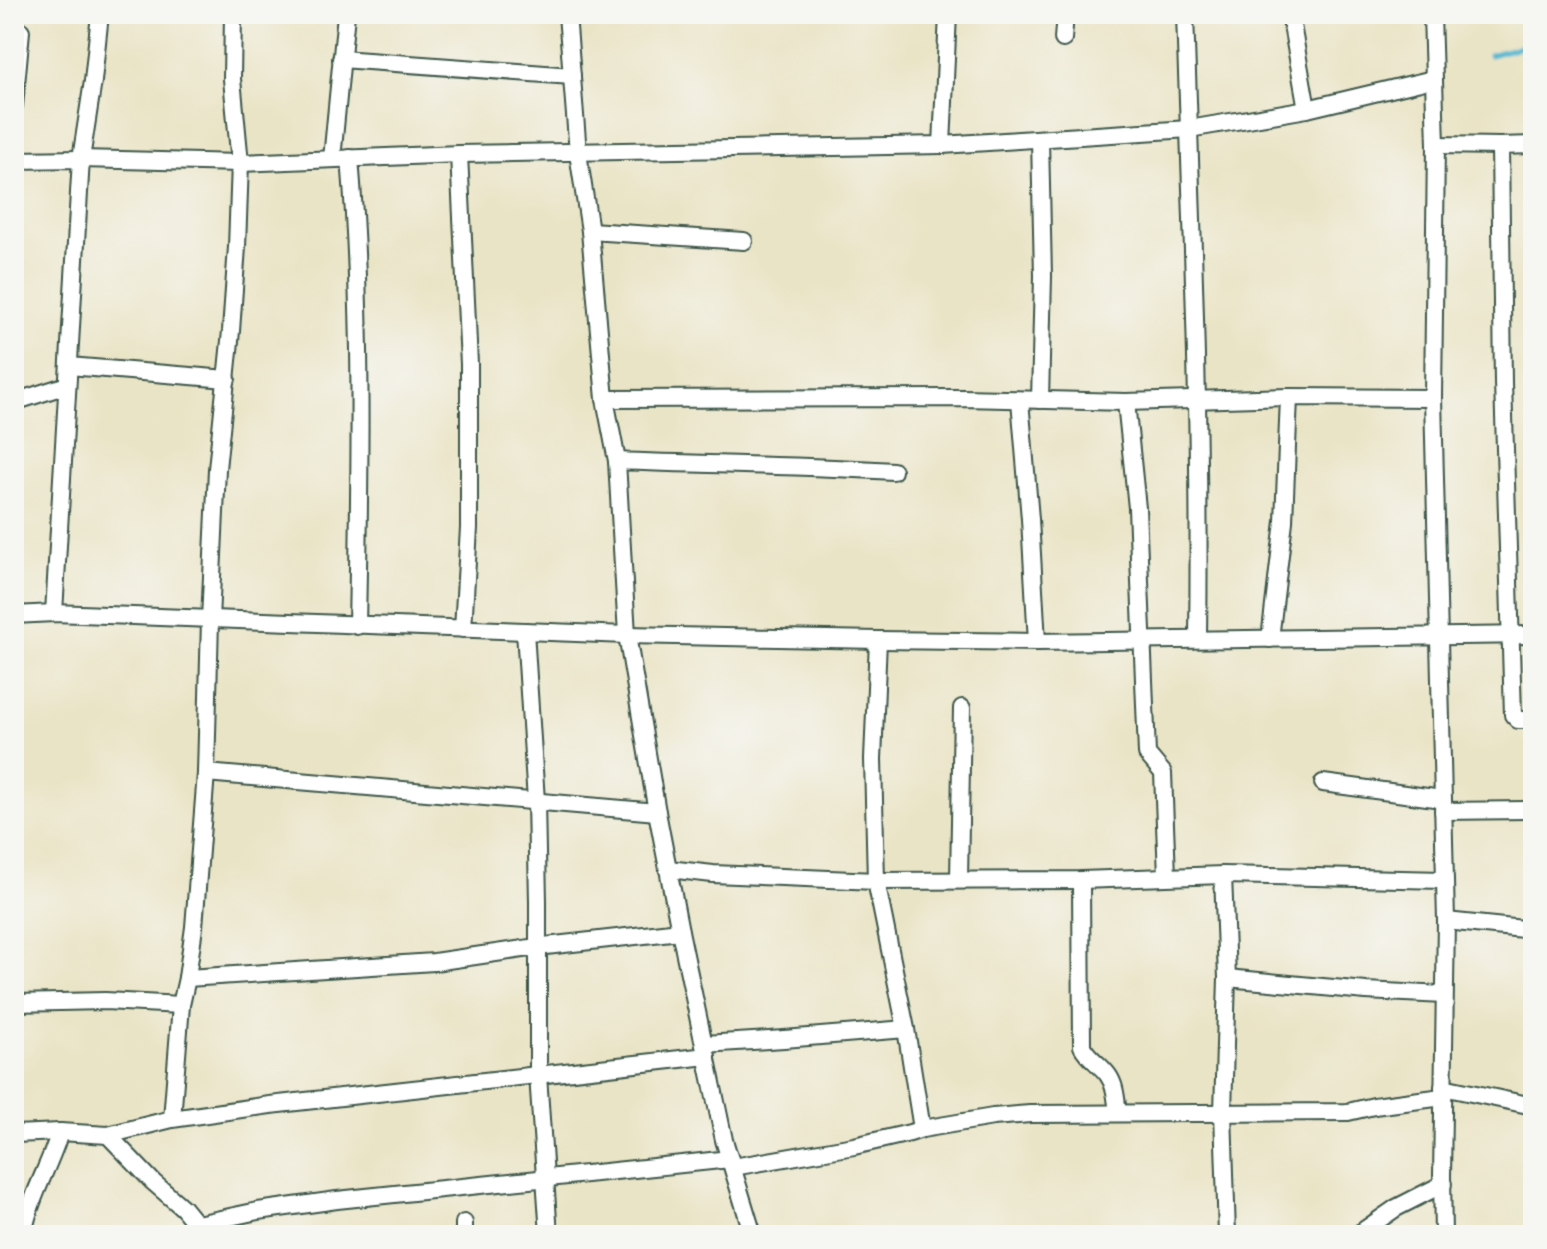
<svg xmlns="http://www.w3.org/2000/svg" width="1547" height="1249" font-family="Itim,sans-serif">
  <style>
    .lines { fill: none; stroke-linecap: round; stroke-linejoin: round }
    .stream { stroke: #54b8d2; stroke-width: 5 }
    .minor-casing { stroke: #3d564a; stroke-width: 20 }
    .minor { stroke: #fff; stroke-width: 16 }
  </style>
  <rect width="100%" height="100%" fill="#f6f6f2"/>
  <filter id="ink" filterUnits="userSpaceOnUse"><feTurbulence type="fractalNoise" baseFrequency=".0125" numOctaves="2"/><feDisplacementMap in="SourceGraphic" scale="16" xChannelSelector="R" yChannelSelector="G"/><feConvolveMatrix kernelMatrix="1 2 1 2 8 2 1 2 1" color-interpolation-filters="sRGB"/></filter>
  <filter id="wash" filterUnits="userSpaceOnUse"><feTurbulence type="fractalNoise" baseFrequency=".006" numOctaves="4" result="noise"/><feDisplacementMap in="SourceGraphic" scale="32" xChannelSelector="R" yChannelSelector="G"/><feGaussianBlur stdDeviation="1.8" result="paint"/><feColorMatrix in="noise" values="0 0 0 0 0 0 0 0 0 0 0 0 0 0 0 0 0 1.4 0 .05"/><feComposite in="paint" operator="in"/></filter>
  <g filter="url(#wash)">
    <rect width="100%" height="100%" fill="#eae4c6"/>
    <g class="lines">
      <path class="stream" d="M1490,55L1533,43"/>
    </g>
  </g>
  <g filter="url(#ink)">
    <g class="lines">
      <defs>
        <g id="minor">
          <path d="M567,14L578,153L590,231L605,399L617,461L627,635L657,812L680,931L724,1140L753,1235"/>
          <path d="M1185,14C1192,222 1201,431 1198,639"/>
          <path d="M1290,14L1307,109"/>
          <path d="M1432,14L1436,145L1433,398L1446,921L1442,1176L1443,1235"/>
          <path d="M1063,39L1065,14"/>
          <path d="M341,59L572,76"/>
          <path d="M14,106L21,31"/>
          <path d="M1040,139L1043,276L1040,400"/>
          <path d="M942,145L948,14"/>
          <path d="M1436,145L1500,146L1533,145"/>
          <path d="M1500,146L1503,382L1513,715L1518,720H1529"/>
          <path d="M459,154L469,364V528L463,629"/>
          <path d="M350,158C363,314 360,470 357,626"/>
          <path d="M332,159L346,14"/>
          <path d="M14,160L81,159L240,163L459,154L942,145L1189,129L1307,109L1433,79"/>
          <path d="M590,231L744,241"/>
          <path d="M69,366L227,379"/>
          <path d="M605,399L962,398L1126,402L1289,397L1433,398"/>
          <path d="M1020,400L1030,519L1037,642"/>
          <path d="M14,402L67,385"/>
          <path d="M1126,402L1137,508L1147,754L1163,773L1167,876"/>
          <path d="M617,461C709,465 801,465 893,471"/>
          <path d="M54,613L81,159L93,81L100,14"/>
          <path d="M14,615L54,613L627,635L878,640L1037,642L1533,635"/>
          <path d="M525,631L536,801L538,902V1075L549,1235"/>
          <path d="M1270,639L1284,521L1289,397"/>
          <path d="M878,640L873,759L876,881L906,1029L922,1129"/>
          <path d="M206,773L657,812"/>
          <path d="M1323,783L1442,799"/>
          <path d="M1443,811L1526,810"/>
          <path d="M668,869L713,874L876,881L1081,880L1223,875L1444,880"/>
          <path d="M1223,875L1227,978L1223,1112L1227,1235"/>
          <path d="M959,880L962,708"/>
          <path d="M1081,880L1082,1046C1088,1058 1100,1064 1108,1075C1116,1086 1116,1100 1118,1113"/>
          <path d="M1446,921L1533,930"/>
          <path d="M187,978L434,962L537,947L680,931"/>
          <path d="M1227,978L1366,991L1444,995"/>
          <path d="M14,1003L105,1001L181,1005"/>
          <path d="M704,1044L784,1039L906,1029"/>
          <path d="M1443,1087L1533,1106"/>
          <path d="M172,1119L270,1105L707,1056"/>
          <path d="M14,1134L60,1132L108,1135L172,1119L181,1005L187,978L194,927L206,773L210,620L217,469L231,331L237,247L240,163L232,79L233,14"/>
          <path d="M108,1135L153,1182L183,1208L205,1235"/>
          <path d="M733,1167L854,1146L910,1133L922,1129L993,1117L1030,1114L1348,1112L1374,1106L1443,1097"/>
          <path d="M464,1223V1235"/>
          <path d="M197,1224L258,1211L337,1200L730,1159"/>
          <path d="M23,1235C29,1199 49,1167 60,1132"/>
          <path d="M1357,1235L1396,1208L1443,1184"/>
        </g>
      </defs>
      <use href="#minor" class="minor-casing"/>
      <use href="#minor" class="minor"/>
    </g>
  </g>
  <rect width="1547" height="1249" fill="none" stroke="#f6f6f2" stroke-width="48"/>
</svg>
